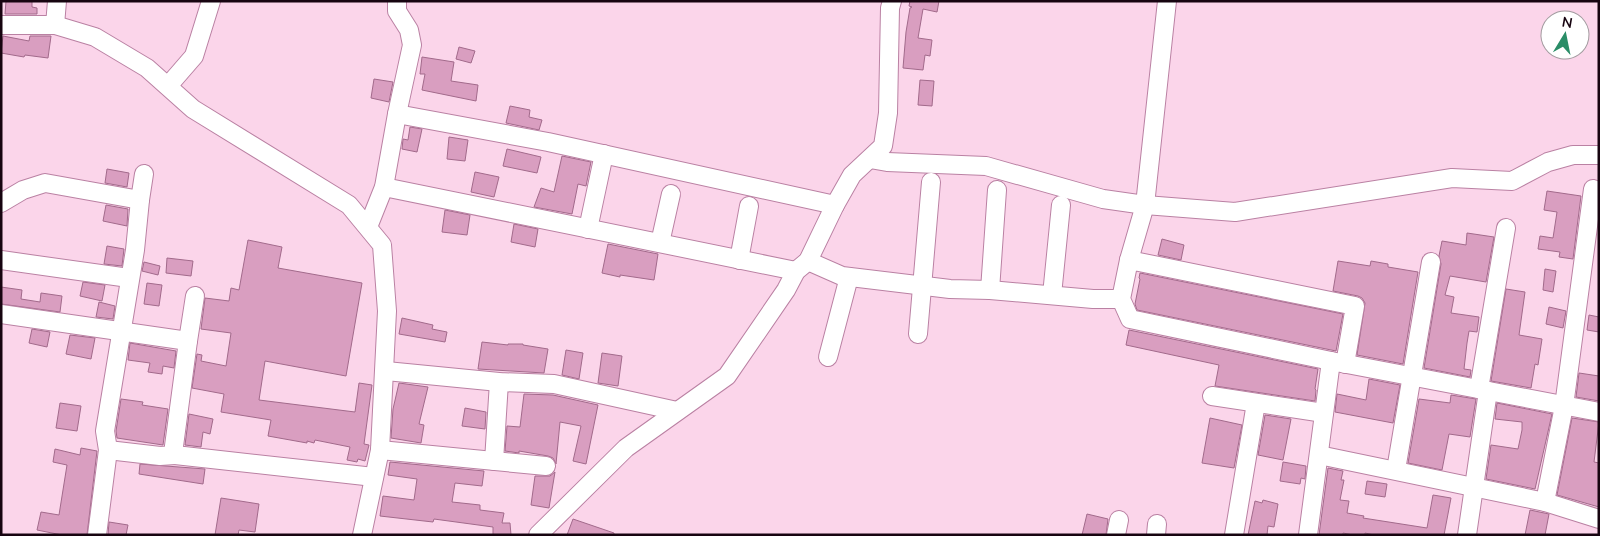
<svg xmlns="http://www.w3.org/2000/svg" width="1600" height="536" font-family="'Nunito Sans',sans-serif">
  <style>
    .building { fill: #d99ec0; stroke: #a26a8b }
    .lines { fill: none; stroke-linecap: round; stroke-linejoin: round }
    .minor-casing { stroke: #ba81a3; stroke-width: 20 }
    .minor { stroke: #fff; stroke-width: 18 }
  </style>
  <rect width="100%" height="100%" fill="#fbd5ea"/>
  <g class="building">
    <path d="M6,1H32V7L37,8V14H5Z"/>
    <path d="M910,1H939L937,12L923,9L918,38L932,40L930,56L925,55L923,70L903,68L906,32L910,8L912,7L909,6Z"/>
    <path d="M3,36L29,41L30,36H51L48,58L25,55L24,57L1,53Z"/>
    <path d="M459,47L475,51L471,63L456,59Z"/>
    <path d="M422,57L454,62L451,81L478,85L476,101L422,90L425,74H420Z"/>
    <path d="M374,79L393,82L389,102L371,98Z"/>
    <path d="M920,80L934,81L932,106L918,105Z"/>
    <path d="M510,106L530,110L529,117L542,120L539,130L506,123Z"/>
    <path d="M410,127L422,129L417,152L402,149L403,139L408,140Z"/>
    <path d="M449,137L468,140L465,161L447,159Z"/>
    <path d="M507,149L541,157L537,173L503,166Z"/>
    <path d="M562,156L591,162L586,186L578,184L572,214L534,207L541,188L554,192Z"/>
    <path d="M107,169L129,173L127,187L105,183Z"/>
    <path d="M475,172L499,177L494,197L471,192Z"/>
    <path d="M1547,191L1581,196L1573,259L1559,257L1560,252L1538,249L1540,236L1553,238L1557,212L1544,210Z"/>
    <path d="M106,205L128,209L127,226L103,221Z"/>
    <path d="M445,210L470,215L467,235L442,232Z"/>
    <path d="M514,224L538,229L535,247L511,242Z"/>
    <path d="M1467,233L1494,237L1486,282L1450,276L1445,295L1454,297L1451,313L1479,317L1477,332L1469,331L1467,343L1464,369L1471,370L1470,377L1424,368L1441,264L1439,256L1442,241L1466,245Z"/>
    <path d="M1162,239L1184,245L1181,260L1158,255Z"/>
    <path d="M248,240L282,247L278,268L362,283L346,376L265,361L259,400L355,412L359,383L372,385L364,444L369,445L365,461L358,459L357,462L347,460L350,447L315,440L314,443L307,441V443L268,436L271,420L221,412L224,394L192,388L197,354L202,355L201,361L226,366L231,333L201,329L205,298L229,301L231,288L239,290Z"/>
    <path d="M608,244L658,254L654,280L620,275V277L602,273Z"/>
    <path d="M107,246L124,249L122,266L104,264Z"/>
    <path d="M167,258L193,261L191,276L166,273Z"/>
    <path d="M1338,261L1370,266L1371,261L1388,264V267L1418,272L1403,364L1357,355L1365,303L1362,298L1358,296L1333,291Z"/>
    <path d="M144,262L160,266L158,275L142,271Z"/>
    <path d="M1545,269L1556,271L1553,292L1543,290Z"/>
    <path d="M1140,273L1343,314L1336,351L1137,310L1135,304L1140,279L1139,278Z"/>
    <path d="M83,282L105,285L102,301L80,296Z"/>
    <path d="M147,283L162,285L159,306L144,304Z"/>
    <path d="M1,287L22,290L21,299L40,302L41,293L62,296L60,312L1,304Z"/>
    <path d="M1506,289L1525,292L1519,335L1542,339L1538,365L1535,364L1531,388L1491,381Z"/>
    <path d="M99,302L115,306L113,319L96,317Z"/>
    <path d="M1549,307L1566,311L1563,328L1546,324Z"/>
    <path d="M1589,315L1599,317V332L1587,330Z"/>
    <path d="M402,318L433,325L432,329L447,332L445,342L399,334Z"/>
    <path d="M32,329L50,332L47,347L29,343Z"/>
    <path d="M1129,330L1318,369L1315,389L1316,390L1315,401L1215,386L1219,365L1126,345Z"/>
    <path d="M70,335L95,338L91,359L66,354Z"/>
    <path d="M482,342L508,345V344H523V345L548,349L544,373L478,369Z"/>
    <path d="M130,343L176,351L174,368L163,366L162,374L148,372L150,363L128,360Z"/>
    <path d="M566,350L583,353L579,379L562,375Z"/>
    <path d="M602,353L622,356L618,386L598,383Z"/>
    <path d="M1579,373L1599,376V401L1576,397Z"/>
    <path d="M1369,379L1400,385L1393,423L1335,412L1337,394L1366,400Z"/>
    <path d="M399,383L428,387L419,424L424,425L421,443L391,438L393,409Z"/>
    <path d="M524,394L553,395L598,405L586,464L573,461L581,426L560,422L556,464L553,458L548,456L519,451V453L505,451L507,426L520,427Z"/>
    <path d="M1451,395L1476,399L1470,437L1449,434L1442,470L1408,463L1419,399L1450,403Z"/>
    <path d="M121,399L143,402L142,405L168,409L163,445L117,438L116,431Z"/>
    <path d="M60,403L81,406L77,431L56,428Z"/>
    <path d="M1497,403L1552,414L1535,489L1486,479L1491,445L1518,449L1522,430V422L1495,419Z"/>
    <path d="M465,408L486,412L485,429L462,426Z"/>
    <path d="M189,414L213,419L210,434L203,432L201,447L185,445Z"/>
    <path d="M1265,415L1291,419L1283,460L1258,455Z"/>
    <path d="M1210,418L1242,425L1234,468L1202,463Z"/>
    <path d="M1572,418L1599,422L1594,462L1599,463V507L1557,495Z"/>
    <path d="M81,448L97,451L87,535H62L37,530L41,512L59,515L67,465L53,462L55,449L80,455Z"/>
    <path d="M390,462L484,471L482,486L455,483L452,502L480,505V510L504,513L502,523H510L511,535H493V527L434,519L433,522L380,516L383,496L414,500L417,479L388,475Z"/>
    <path d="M1283,462L1306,466L1305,479L1301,478L1300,484L1280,481Z"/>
    <path d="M140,464L205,469L203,484L139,474Z"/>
    <path d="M1328,468L1343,471L1341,480H1344L1340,500L1349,501L1347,513L1364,516L1363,518L1427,528L1433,495L1451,498L1444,535H1374L1365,533V535H1353L1343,533V535H1319Z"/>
    <path d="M555,472L549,508L531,505L535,476H550Z"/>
    <path d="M1367,481L1387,484L1385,497L1365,494Z"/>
    <path d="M221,498L259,504L255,532L239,530L238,535H215Z"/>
    <path d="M1263,500L1278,504L1274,527L1268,526L1267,535H1248L1255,501L1262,503Z"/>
    <path d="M1530,510L1549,514L1545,535H1525Z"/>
    <path d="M1087,514L1108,519L1106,535H1082Z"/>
    <path d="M573,519L614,533V535H567Z"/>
    <path d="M109,522L128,525L126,535H108Z"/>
  </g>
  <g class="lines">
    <defs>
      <g id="minor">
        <path d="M397,1V11L409,30L412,45L397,114L548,142L835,205"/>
        <path d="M1,25H55L95,37L147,68L193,109L349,205L382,245L387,311L380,450L362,535"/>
        <path d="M55,25L57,1"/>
        <path d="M168,86L194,56L211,1"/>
        <path d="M870,159L887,162L986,166L1103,199L1145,205L1235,212L1452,178L1512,181L1548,162L1573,155H1599"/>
        <path d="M384,187L796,271"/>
        <path d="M1,203L23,190L45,183L140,200"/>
        <path d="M368,227L384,187L397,114"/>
        <path d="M588,229L604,154"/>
        <path d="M660,243L671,194"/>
        <path d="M1,260L129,278"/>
        <path d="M739,260L749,206"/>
        <path d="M1129,260L1145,205L1167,1"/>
        <path d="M808,261L842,276L950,289L990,290L1093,299H1121"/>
        <path d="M990,290L997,190"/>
        <path d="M1052,295L1061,205"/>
        <path d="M1,314L188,341L174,446L175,455L374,477"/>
        <path d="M918,334L931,182"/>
        <path d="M188,341L195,296"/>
        <path d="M828,357L849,277"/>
        <path d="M1331,361L1130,319L1121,299L1129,260L1355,306L1345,364"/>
        <path d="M386,371L499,382L554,384L677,411"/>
        <path d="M1479,389L1506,228"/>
        <path d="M1212,396L1324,413"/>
        <path d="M108,450L160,456L175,455"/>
        <path d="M380,450L546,466"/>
        <path d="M1319,455L1545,502L1599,519"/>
        <path d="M494,461L499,382"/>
        <path d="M1396,470L1431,262"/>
        <path d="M1545,502L1564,406L1593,189"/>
        <path d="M97,535L108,450L105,431L135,250L140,200L144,174"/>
        <path d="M538,535L626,448L727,376L786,290L796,271L808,261L835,205L852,175L883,146L888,113L890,8L892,1"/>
        <path d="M1116,535L1119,520"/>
        <path d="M1156,535L1157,524"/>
        <path d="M1234,535L1256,403"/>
        <path d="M1308,535L1331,361L1599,412"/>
        <path d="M1467,535L1488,391"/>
      </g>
    </defs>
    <use href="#minor" class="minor-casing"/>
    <use href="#minor" class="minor"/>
  </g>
  <rect width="1600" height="536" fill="none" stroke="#170410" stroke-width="5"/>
  <g transform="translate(1565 35) rotate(10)"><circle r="24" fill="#ffffff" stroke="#a29b9f"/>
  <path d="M0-4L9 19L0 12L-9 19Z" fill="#2a8d67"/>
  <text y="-8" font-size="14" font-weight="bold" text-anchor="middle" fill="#170410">N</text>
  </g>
</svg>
